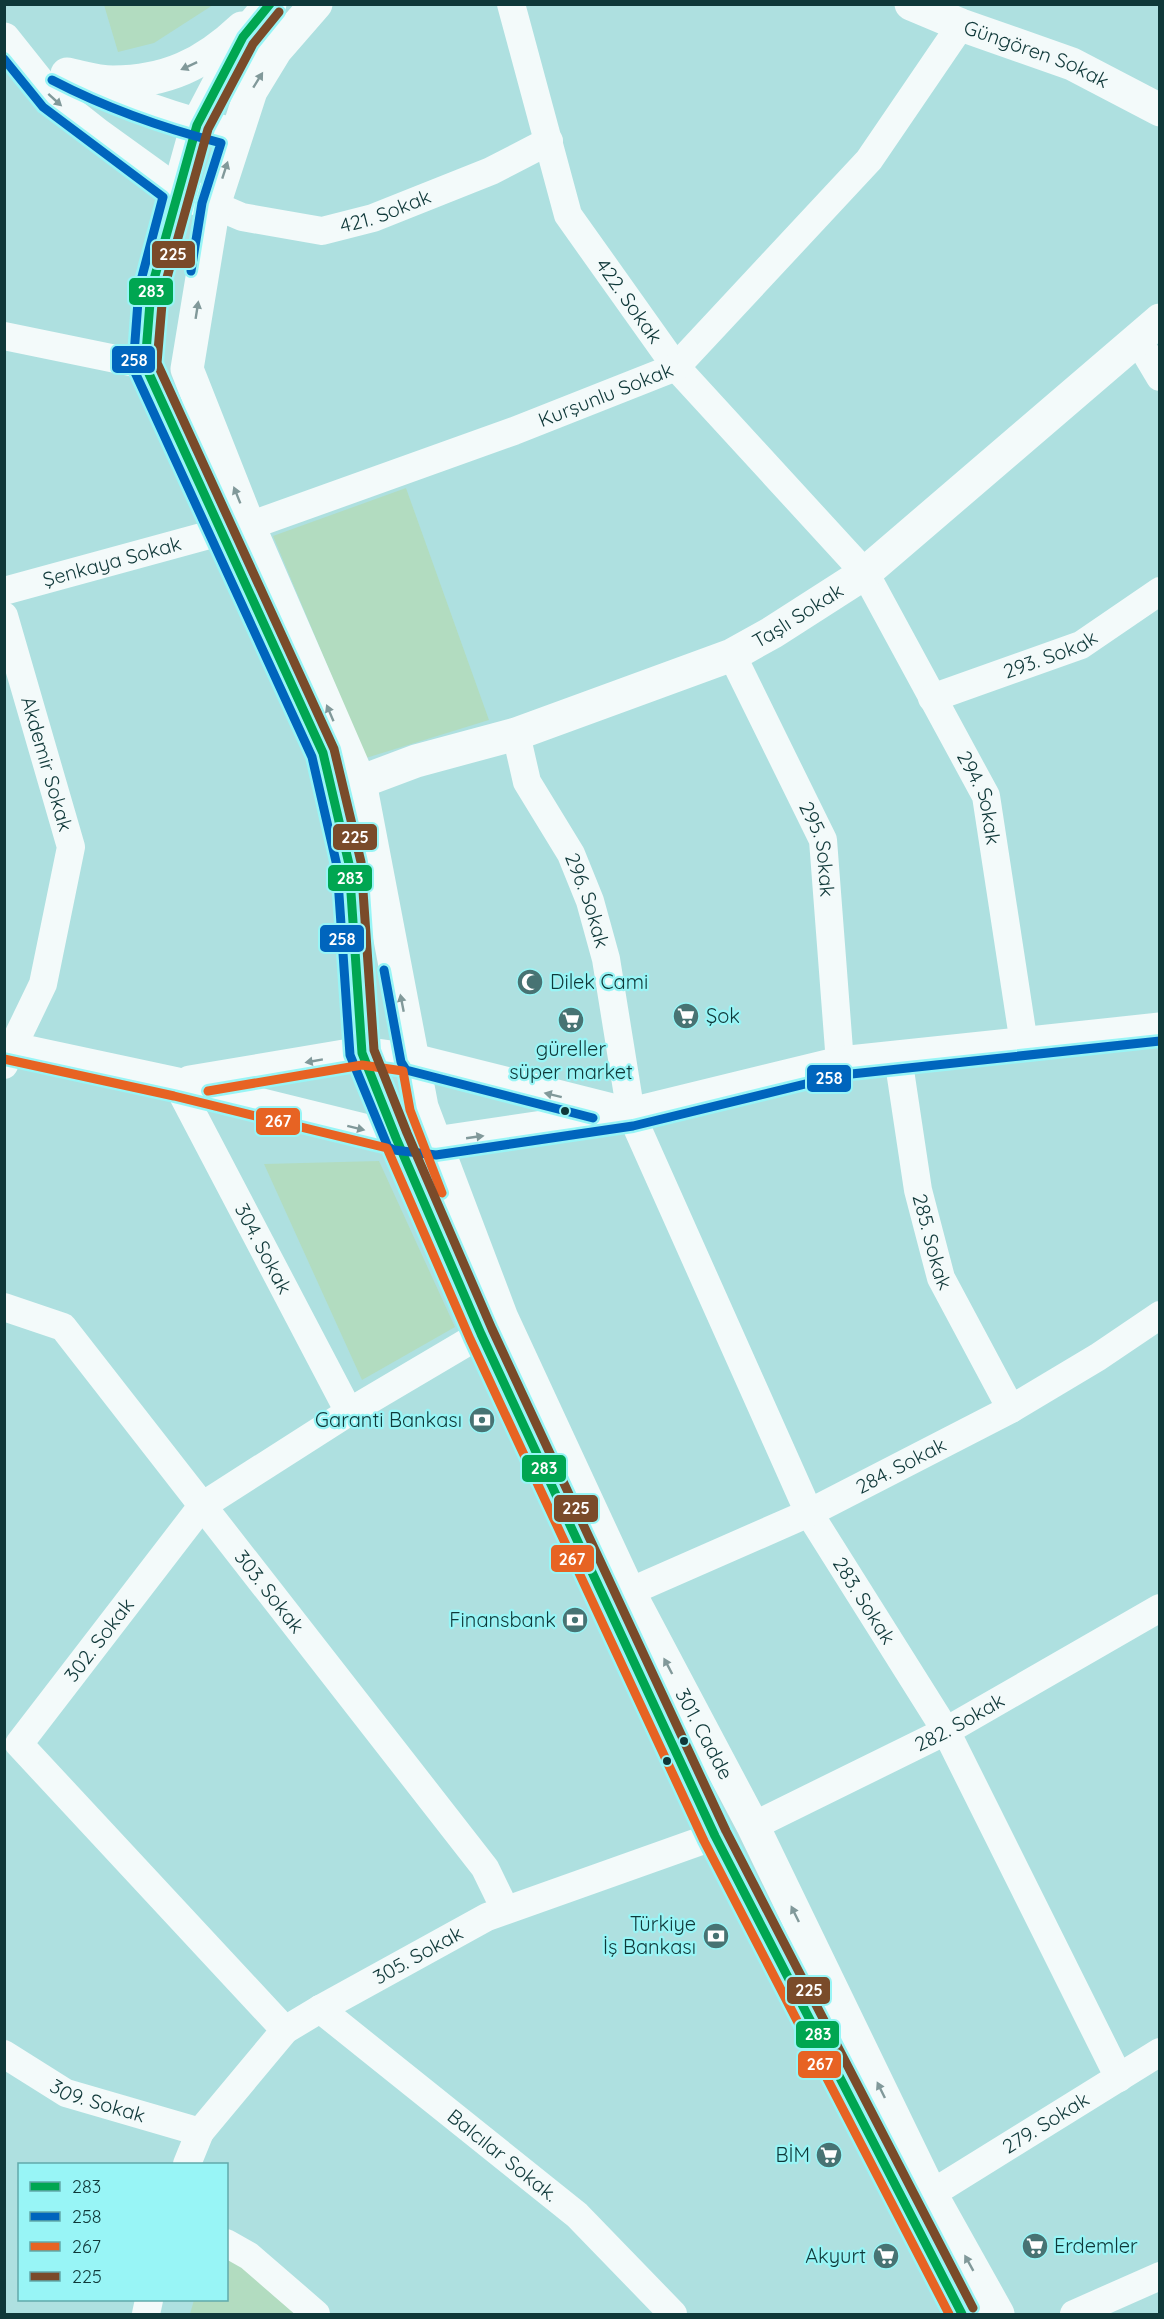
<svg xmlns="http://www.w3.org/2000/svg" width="1164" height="2319" font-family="Quicksand,sans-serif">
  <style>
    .green { fill: #b2dcc0 }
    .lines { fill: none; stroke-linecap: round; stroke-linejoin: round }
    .minor { stroke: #f3fafa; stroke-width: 28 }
    .tertiary { stroke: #f3fafa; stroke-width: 33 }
    .secondary { stroke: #f3fafa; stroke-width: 33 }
    .bus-1-casing { stroke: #98f5f6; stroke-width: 14 }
    .bus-2-casing { stroke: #98f5f6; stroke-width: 14 }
    .bus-3-casing { stroke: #98f5f6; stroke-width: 14 }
    .bus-4-casing { stroke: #98f5f6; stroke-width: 14 }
    .bus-1 { stroke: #00a651; stroke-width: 9 }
    .bus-2 { stroke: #0065bd; stroke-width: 9 }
    .bus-3 { stroke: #e76323; stroke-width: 9 }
    .bus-4 { stroke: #7a4b2a; stroke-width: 9 }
    .oneway { fill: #81999a }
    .bus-dot { fill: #0f3839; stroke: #98f5f6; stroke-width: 2 }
    .labels { text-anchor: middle; stroke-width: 4.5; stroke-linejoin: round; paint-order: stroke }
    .street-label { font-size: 20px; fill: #0f3839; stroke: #98f5f6 }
    .poi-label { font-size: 20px; fill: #0f3839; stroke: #98f5f6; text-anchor: end }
    .line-badge { stroke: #98f5f6; stroke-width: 2 }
    .badge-label { font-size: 16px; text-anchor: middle; font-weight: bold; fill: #fff }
  </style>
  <rect width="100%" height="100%" fill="#aee0e0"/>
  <g class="green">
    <path d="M104,5V4L213,5L154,43L118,52Z"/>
    <path d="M406,488L489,720L366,758L273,536Z"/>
    <path d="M379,1161L455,1327L362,1380L264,1164Z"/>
    <path d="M227,2250L315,2314H190L194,2300H226Z"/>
  </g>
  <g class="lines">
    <g class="minor">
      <path id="s1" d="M511,4L568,215L676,367L865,573L986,796L1024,1044"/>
      <path id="s2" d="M214,205L242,217L322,231L373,218L491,171L549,141"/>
      <path d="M4,336L145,365"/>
      <path d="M1138,340L1160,377"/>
      <path id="s3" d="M249,526L514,431L676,367L869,160L961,25"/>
      <path id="s4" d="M4,591L220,532"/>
      <path id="s5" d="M4,616L71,847L43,984L4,1065"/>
      <path id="s6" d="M732,655L823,840L840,1063"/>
      <path id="s7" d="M932,698L1081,645L1160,591"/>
      <path id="s8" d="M516,734L527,782L571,854L590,901L606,959L631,1114L809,1513L946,1731L1119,2078"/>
      <path id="s9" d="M898,1057L918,1190L941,1278L1011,1409"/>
      <path id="s10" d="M177,1084L349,1412"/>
      <path id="s11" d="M4,1307L63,1327L485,1868L505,1909"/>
      <path id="s12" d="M629,1592L809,1513L1011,1409L1098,1357L1160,1315"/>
      <path id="s13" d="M753,1826L946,1731L1160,1608"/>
      <path id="s14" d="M320,2009L577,2215L673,2314"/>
      <path id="s15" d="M285,2030L19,1744L202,1506L349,1412L481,1334L500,1320"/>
      <path id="s16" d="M4,2054L66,2093L200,2132"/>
      <path id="s17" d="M187,2164L200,2132L285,2030L320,2009L487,1917L715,1836"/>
      <path id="s18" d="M931,2194L1160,2052"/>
      <path d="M226,2243L249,2256L316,2314"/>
      <path d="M146,2314L149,2300"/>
      <path d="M1074,2314L1160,2276"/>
    </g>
    <g class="tertiary">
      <path id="s19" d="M911,4L961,25L1072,64L1160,110"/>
      <path d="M4,39L51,98L98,135L177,192L214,205"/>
      <path d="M80,80C129,105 183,122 236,135"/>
      <path id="s20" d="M360,782L416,761L516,734L620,696L732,655L773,632L865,573L1160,320"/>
    </g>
    <g class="secondary">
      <path d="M270,4L243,37L197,125L151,290L145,365L220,532L323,753L349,864L362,1053L396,1138L481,1334L715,1836L962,2314"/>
      <path id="s21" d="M316,4L276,50L251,91L214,205L187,369L249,526L360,782L422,1107L502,1318L629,1592L753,1826L931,2194L998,2314"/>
      <path d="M67,74C82,77 98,82 113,82C166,82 204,64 242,28"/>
      <path d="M4,1047L177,1084L396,1138L435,1143L631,1114L840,1063L1160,1029"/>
      <path d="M190,1082L362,1053L413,1060L616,1111"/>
    </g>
    <defs>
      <path id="bus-1" d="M270,4L243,37L197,125L151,290L145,365L323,753L349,864L362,1053L396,1138L481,1334L715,1836L962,2314"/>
      <g id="bus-2">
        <path d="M4,59L43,107L163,197L139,288L133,368L312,757L337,866L350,1055L388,1147L394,1150L436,1155L633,1126L842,1075L1160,1041"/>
        <path d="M52,80C106,108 162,128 221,143L202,203L191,271"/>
        <path d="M384,970L401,1062L406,1070L593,1118"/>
      </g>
      <g id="bus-3">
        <path d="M4,1059L174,1096L387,1148L470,1339L704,1841L949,2314"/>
        <path d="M208,1091L362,1065L403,1071L410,1110L442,1193"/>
      </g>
      <path id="bus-4" d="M279,12L253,44L208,129L163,292L157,363L334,749L361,862L374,1050L407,1133L492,1329L726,1831L973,2308"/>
    </defs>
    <use href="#bus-1" class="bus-1-casing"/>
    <use href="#bus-2" class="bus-2-casing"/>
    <use href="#bus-3" class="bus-3-casing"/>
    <use href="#bus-4" class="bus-4-casing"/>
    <use href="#bus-1" class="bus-1"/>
    <use href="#bus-2" class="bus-2"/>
    <use href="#bus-3" class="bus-3"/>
    <use href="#bus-4" class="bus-4"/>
  </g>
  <defs><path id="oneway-solid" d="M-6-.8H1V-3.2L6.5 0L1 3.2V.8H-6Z" transform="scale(1.5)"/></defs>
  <g class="oneway">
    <use href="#oneway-solid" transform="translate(189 66) rotate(155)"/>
    <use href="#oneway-solid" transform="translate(258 80) rotate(-58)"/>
    <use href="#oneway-solid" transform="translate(55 100) rotate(42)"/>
    <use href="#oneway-solid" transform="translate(225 170) rotate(-72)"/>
    <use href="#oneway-solid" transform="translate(197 310) rotate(-81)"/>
    <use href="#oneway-solid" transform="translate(237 495) rotate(-112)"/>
    <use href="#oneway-solid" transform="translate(330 713) rotate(-113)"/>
    <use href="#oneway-solid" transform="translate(402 1003) rotate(-101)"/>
    <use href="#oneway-solid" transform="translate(314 1061) rotate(170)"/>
    <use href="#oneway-solid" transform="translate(553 1095) rotate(-166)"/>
    <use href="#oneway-solid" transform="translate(356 1128) rotate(14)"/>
    <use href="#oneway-solid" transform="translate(475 1137) rotate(-8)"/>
    <use href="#oneway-solid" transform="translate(668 1666) rotate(-118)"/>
    <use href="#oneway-solid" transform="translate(795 1914) rotate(-116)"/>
    <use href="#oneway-solid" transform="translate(881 2090) rotate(-116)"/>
    <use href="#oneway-solid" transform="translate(969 2263) rotate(-119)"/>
  </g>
  <defs>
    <symbol id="mosque-disc" viewBox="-11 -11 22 22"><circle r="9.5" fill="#477373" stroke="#98f5f6"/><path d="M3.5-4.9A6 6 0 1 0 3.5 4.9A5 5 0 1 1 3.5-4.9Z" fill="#fff"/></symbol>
    <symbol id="supermarket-disc" viewBox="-11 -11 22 22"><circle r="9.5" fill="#477373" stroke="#98f5f6"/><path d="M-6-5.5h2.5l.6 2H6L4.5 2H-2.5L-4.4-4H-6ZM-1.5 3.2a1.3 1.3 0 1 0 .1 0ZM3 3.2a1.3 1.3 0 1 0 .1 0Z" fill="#fff"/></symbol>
    <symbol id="bank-disc" viewBox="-11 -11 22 22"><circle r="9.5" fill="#477373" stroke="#98f5f6"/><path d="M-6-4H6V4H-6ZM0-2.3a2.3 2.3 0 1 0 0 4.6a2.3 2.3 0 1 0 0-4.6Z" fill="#fff"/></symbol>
  </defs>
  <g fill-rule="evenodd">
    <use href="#mosque-disc" x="515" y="967" width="30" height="30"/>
    <use href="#supermarket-disc" x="671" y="1001" width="30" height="30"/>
    <use href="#supermarket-disc" x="556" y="1005" width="30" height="30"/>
    <use href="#bank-disc" x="467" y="1405" width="30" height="30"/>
    <use href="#bank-disc" x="560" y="1605" width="30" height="30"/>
    <use href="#bank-disc" x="701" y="1921" width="30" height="30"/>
    <use href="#supermarket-disc" x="814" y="2140" width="30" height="30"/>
    <use href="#supermarket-disc" x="1020" y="2231" width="30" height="30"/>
    <use href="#supermarket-disc" x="871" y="2241" width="30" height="30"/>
  </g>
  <g class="bus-dot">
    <circle cx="565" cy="1111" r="5"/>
    <circle cx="684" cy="1741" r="5"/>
    <circle cx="667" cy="1761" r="5"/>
  </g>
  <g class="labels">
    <g class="street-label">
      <text dy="7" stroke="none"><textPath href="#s19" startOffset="135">Güngören Sokak</textPath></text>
      <text dy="7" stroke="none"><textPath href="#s2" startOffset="178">421. Sokak</textPath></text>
      <text dy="7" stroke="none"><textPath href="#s1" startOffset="324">422. Sokak</textPath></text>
      <text dy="7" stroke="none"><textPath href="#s3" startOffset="380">Kurşunlu Sokak</textPath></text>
      <text dy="7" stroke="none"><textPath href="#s4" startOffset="112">Şenkaya Sokak</textPath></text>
      <text dy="7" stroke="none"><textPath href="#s20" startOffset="470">Taşlı Sokak</textPath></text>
      <text dy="7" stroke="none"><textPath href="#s7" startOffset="126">293. Sokak</textPath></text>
      <text dy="7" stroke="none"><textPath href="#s5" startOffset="154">Akdemir Sokak</textPath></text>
      <text dy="7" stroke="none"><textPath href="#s1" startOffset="938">294. Sokak</textPath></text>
      <text dy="7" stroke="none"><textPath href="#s6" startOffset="214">295. Sokak</textPath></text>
      <text dy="7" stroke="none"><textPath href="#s8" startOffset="183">296. Sokak</textPath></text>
      <text dy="7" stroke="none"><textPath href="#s9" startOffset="188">285. Sokak</textPath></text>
      <text dy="7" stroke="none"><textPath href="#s10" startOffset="186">304. Sokak</textPath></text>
      <text dy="7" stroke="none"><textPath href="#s12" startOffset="300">284. Sokak</textPath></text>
      <text dy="7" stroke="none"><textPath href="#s11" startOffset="398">303. Sokak</textPath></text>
      <text dy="7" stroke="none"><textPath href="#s8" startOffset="942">283. Sokak</textPath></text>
      <text dy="7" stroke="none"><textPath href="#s15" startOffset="522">302. Sokak</textPath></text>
      <text dy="7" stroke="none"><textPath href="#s13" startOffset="231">282. Sokak</textPath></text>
      <text dy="7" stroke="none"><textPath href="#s21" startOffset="1862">301. Cadde</textPath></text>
      <text dy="7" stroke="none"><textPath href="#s17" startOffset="320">305. Sokak</textPath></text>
      <text dy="7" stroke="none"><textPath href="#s16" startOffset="106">309. Sokak</textPath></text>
      <text dy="7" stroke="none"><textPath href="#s18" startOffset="135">279. Sokak</textPath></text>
      <text dy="7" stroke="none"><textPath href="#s14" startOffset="234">Balcılar Sokak.</textPath></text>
    </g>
    <g class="poi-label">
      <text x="550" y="989" text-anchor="start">Dilek Cami</text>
      <text x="706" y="1023" text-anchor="start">Şok</text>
      <text x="571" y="1056" text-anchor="middle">güreller<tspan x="571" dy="23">süper market</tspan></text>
      <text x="462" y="1427">Garanti Bankası</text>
      <text x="556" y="1627">Finansbank</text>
      <text x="696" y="1931">Türkiye<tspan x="696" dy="23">İş Bankası</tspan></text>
      <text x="810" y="2162">BİM</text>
      <text x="1054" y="2253" text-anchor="start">Erdemler</text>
      <text x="866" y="2263">Akyurt</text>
    </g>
  </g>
  <g class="line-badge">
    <rect x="151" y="240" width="45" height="29" rx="6" fill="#7a4b2a"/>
    <rect x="128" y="277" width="46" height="29" rx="6" fill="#00a651"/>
    <rect x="111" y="345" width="45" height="29" rx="6" fill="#0065bd"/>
    <rect x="332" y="823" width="46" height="28" rx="6" fill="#7a4b2a"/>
    <rect x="327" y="864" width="46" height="28" rx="6" fill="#00a651"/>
    <rect x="319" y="924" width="46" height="29" rx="6" fill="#0065bd"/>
    <rect x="806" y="1064" width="46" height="29" rx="6" fill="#0065bd"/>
    <rect x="255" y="1107" width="46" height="29" rx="6" fill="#e76323"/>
    <rect x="521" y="1454" width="46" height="29" rx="6" fill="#00a651"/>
    <rect x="553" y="1494" width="46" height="29" rx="6" fill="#7a4b2a"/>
    <rect x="550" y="1544" width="45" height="29" rx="6" fill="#e76323"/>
    <rect x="786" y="1976" width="45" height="29" rx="6" fill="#7a4b2a"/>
    <rect x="795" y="2020" width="45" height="29" rx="6" fill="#00a651"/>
    <rect x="797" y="2050" width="45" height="29" rx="6" fill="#e76323"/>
  </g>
  <g class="badge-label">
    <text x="173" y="260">225</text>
    <text x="151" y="297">283</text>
    <text x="134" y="366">258</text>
    <text x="355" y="843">225</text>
    <text x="350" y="884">283</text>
    <text x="342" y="945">258</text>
    <text x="829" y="1084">258</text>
    <text x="278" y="1127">267</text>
    <text x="544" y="1474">283</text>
    <text x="576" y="1514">225</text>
    <text x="572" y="1565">267</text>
    <text x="809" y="1996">225</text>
    <text x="818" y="2040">283</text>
    <text x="820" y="2070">267</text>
  </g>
  <rect width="1164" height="2319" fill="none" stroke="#0f3839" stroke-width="12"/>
  <rect x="18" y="2163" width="210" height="138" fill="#98f5f6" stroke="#61a9aa" stroke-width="1.5"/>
  <rect x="30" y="2182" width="30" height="9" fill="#00a651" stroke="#61a9aa" stroke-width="1.5"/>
  <text x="72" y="2193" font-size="18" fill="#0f3839">283</text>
  <rect x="30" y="2212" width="30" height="9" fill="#0065bd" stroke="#61a9aa" stroke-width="1.5"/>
  <text x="72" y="2223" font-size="18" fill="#0f3839">258</text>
  <rect x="30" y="2242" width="30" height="9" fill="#e76323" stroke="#61a9aa" stroke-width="1.5"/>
  <text x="72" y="2253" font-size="18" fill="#0f3839">267</text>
  <rect x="30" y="2272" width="30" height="9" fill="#7a4b2a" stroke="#61a9aa" stroke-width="1.5"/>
  <text x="72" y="2283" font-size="18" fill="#0f3839">225</text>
</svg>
